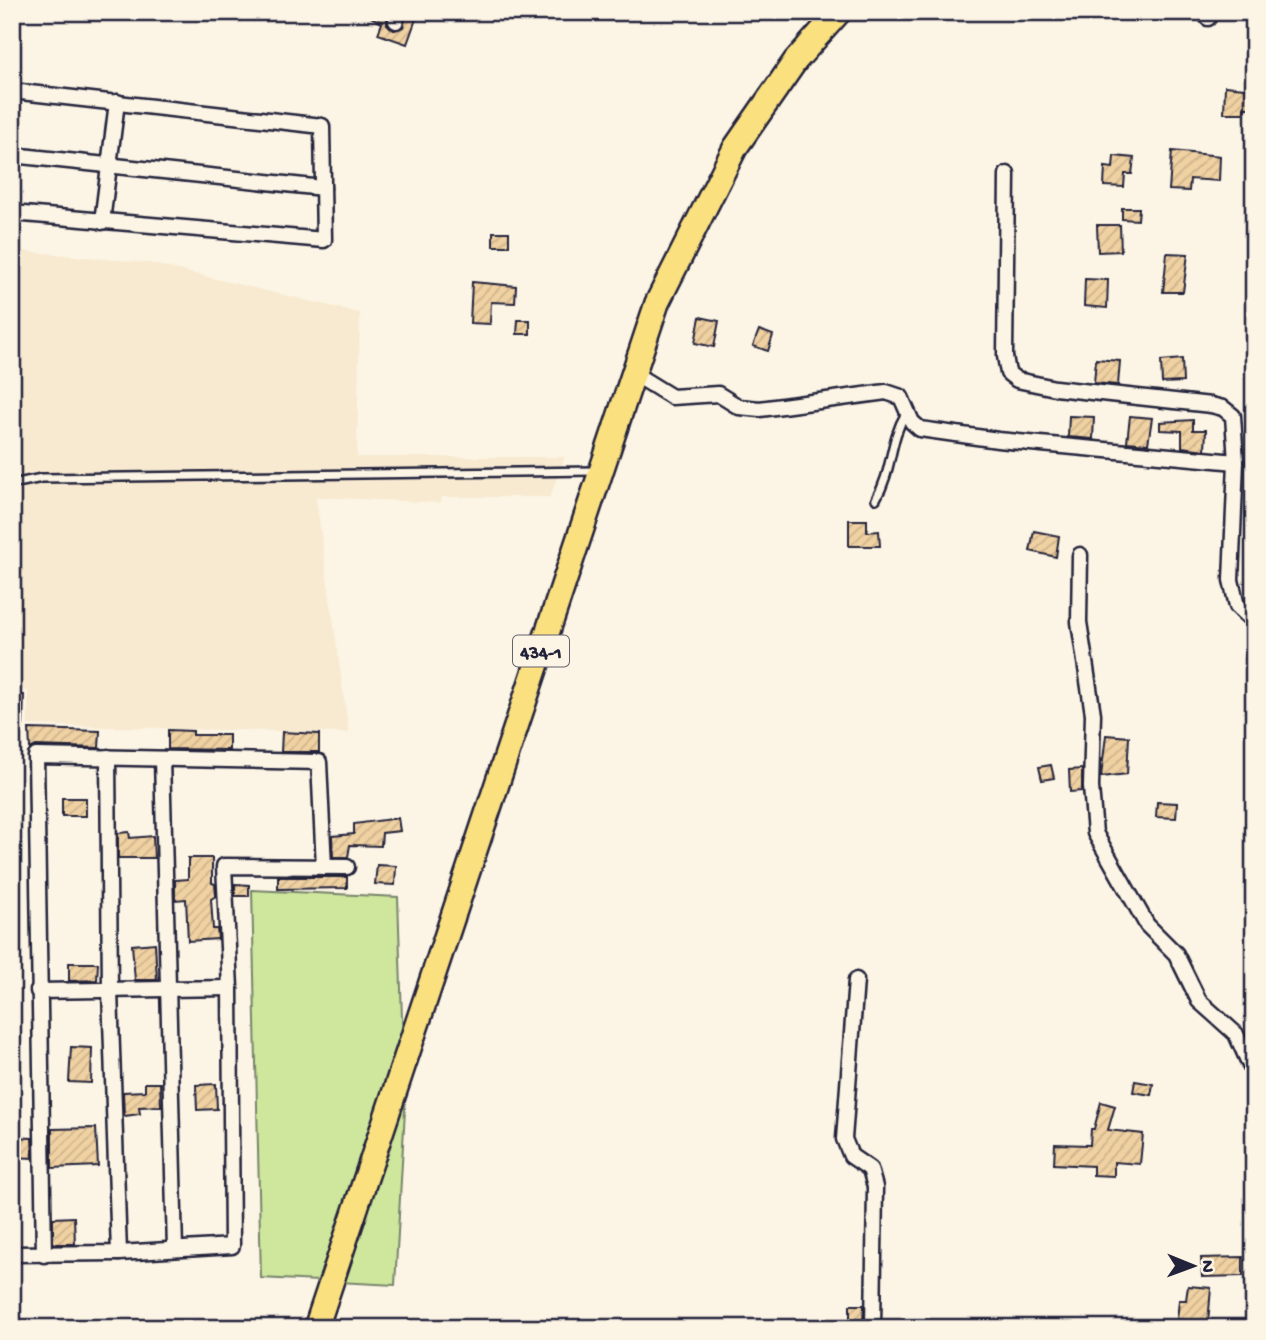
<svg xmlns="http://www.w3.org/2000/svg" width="1266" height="1340" font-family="'Gochi Hand',sans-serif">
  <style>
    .built { fill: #f8ead1 }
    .green { fill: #cee79c; stroke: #78846c; stroke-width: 2 }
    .building { fill: url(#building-hatch); stroke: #22223b; stroke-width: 2 }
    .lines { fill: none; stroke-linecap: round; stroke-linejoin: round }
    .service-casing { stroke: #22223b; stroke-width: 12 }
    .minor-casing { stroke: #22223b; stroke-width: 19 }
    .primary-casing { stroke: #22223b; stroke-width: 28 }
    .service { stroke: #fcf5e5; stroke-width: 7 }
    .minor { stroke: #fcf5e5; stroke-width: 14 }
    .primary { stroke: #fbe080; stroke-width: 23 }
    .labels { text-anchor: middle; stroke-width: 7; stroke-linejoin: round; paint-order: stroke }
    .shield { fill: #fcf5e5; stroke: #63616e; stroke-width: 2 }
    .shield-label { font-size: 19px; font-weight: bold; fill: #22223b }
  </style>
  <defs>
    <pattern id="building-hatch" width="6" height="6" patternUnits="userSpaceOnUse" patternTransform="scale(1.75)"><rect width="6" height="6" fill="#f0d1a2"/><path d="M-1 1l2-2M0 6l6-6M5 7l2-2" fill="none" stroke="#ceb38c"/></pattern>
  </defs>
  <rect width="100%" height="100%" fill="#fcf5e5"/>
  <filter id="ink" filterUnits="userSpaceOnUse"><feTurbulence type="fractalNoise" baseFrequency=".0143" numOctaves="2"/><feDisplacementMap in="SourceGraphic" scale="14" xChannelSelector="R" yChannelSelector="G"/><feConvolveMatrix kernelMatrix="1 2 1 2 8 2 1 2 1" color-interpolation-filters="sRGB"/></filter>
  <g filter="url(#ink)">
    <path class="built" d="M12,250L149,263L360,313L357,457H565L550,497H442L441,503L316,497L349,733L28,725V691L12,690Z"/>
    <path class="green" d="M252,890L398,897L405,1110L395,1285L261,1278Z"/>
    <g class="building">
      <path d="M362,12H387V24L394,30L403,27L406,16L416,19L407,44L378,34L382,23Z"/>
      <path d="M1225,86L1254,89V108H1244V113H1224Z"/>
      <path d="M1172,151L1220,156L1219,181L1190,179L1189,191L1169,190Z"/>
      <path d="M1114,156L1134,158L1132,174H1125L1124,187L1104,186L1105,167L1113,168Z"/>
      <path d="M1122,208H1139L1138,220L1122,219Z"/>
      <path d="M1097,225H1120L1121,251L1098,252Z"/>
      <rect x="493" y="232" width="16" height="14"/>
      <path d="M1167,253L1188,254L1183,292H1163Z"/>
      <path d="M1085,279L1108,280L1107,308L1084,306Z"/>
      <path d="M472,282L516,286L515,303L491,302L490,324L470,323Z"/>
      <path d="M700,317L719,321L714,347L695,343Z"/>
      <path d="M518,320H530V334H517Z"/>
      <path d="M759,330L773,335L768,351L753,346Z"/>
      <path d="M1096,359L1120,361L1118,385L1094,383Z"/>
      <path d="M1182,359L1183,382L1162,383L1161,361Z"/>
      <path d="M1069,416L1094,417L1093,439L1068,437Z"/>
      <path d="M1130,416L1152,418L1148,444L1127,442Z"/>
      <path d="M1193,420V430H1206L1205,450L1182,447V431L1160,430V422Z"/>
      <path d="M849,520H867V532L879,531L880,546H849Z"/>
      <path d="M1034,531L1059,536L1056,557L1030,551Z"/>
      <path d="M12,695H24L23,725H12Z"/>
      <path d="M29,729L100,731L99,748L36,746L30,749Z"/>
      <path d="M168,730L193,731V735H229V750L168,749Z"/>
      <path d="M282,732L319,734V752H281Z"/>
      <path d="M1106,735L1129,737L1127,774L1101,777Z"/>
      <path d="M1051,765L1054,778L1042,780L1039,767Z"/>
      <path d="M1082,769V791L1070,792L1069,770Z"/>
      <rect x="62" y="798" width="24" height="18"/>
      <path d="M1157,802L1177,803L1176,818L1156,817Z"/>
      <path d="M398,818L400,831L382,833L381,846L350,845L348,857H333L332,836L354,834V824Z"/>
      <path d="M129,832L130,838L153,836L154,858H118V833Z"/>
      <path d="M188,858H212V883L215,884L216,896L211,899L213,929H217L218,939L188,941L186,899L175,900V880L188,879Z"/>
      <path d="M377,865L396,866L395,885L375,884Z"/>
      <path d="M278,877H347V888L278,889Z"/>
      <path d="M235,884L249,885V896H235Z"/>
      <path d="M155,943L157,980H135L132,945Z"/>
      <path d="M69,963H98L97,980L69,981Z"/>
      <path d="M71,1047L92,1048L91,1083L69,1082Z"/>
      <path d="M1135,1081L1153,1084L1151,1095L1133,1092Z"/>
      <path d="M145,1083H160L161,1106L139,1107L140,1114L124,1116L123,1092L145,1091Z"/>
      <path d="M216,1084L217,1109L197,1110L196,1085Z"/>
      <path d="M1101,1102L1115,1106L1108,1130L1143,1134L1140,1164L1114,1162V1176L1093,1175V1166L1054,1164L1055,1144L1090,1145L1091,1129H1094Z"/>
      <path d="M96,1128L98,1166L52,1168V1129Z"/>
      <path d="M12,1137L32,1138L33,1158L12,1157Z"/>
      <path d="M74,1217L75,1244H53V1218Z"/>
      <path d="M1243,1257V1276L1202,1277L1201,1258Z"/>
      <path d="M1188,1286L1211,1288L1208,1323L1177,1320L1179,1300H1186Z"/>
      <path d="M850,1305H864L863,1321L850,1320Z"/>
    </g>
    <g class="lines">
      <defs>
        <g id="service">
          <path d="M12,484L42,478L595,471"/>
          <path d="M876,499C893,470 889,441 906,413"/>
        </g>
        <g id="minor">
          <path d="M1208,12V18"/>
          <path d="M396,21L397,12"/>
          <path d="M12,91L322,126L324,240L12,213"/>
          <path d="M12,155L323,188"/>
          <path d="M1007,174L1005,356L1008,373L1017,380L1055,388L1211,405L1223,408L1233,416L1236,462L1231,580L1237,606L1254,622"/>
          <path d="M102,222L117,102"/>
          <path d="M633,373L672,397L718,394L739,407L760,409L886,392L901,397L912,422L920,429L998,440L1236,462"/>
          <path d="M1080,555L1079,622L1093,714L1091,787L1095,833L1147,925L1176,954L1199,1001L1236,1034L1254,1074"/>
          <path d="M108,757L110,991L119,1253"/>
          <path d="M162,759L175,1249"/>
          <path d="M856,980L844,1139L851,1156L870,1169L875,1187L873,1328"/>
          <path d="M38,991L230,988"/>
          <path d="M12,1254L119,1253L232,1246L230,988L224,866L347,867"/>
          <path d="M44,1255L36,756L319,762L324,867"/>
        </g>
        <path id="primary" d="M316,1328L657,303L735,148L796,60L839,12"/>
      </defs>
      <use href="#service" class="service-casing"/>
      <use href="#minor" class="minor-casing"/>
      <use href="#primary" class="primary-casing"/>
      <use href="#service" class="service"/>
      <use href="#minor" class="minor"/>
      <use href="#primary" class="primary"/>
    </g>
  </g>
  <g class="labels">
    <rect class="shield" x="513" y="635.5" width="56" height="31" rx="5"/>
    <g class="shield-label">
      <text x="541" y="658">434-1</text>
    </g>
  </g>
  <rect width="1266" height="1340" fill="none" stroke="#fcf5e5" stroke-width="42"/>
  <rect x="21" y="21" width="1224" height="1298" fill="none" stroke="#22223b" stroke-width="2.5" filter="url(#ink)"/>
  <g transform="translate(1193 1266) rotate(91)" stroke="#fcf5e5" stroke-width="5" paint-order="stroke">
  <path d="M0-5L12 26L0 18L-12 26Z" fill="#22223b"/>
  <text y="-10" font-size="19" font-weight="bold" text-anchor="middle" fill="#22223b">N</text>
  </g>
</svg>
